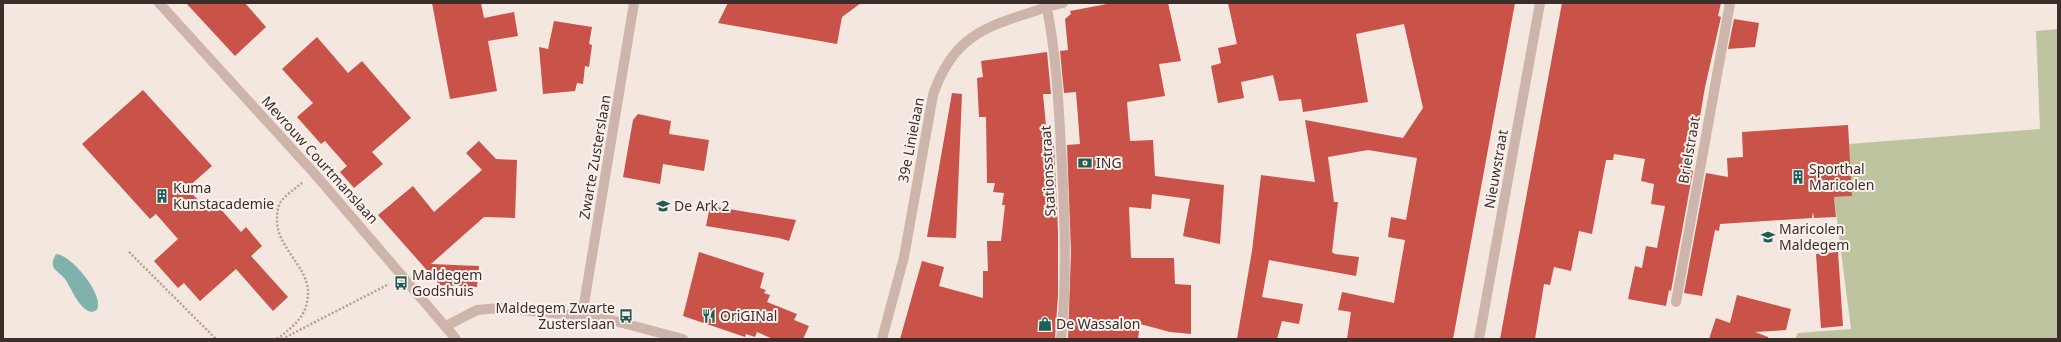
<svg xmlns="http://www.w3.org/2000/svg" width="2061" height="342" font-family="'Noto Sans',sans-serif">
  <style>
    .green { fill: #bec49f }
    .water { fill: #7eb2ab }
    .building { fill: #c95249 }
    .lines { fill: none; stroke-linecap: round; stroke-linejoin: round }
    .path { stroke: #b99e95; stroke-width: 2.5; stroke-dasharray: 2 2; stroke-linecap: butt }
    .minor { stroke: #cdb5ab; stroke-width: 10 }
    .tertiary { stroke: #cdb5ab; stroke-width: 10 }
    .labels { text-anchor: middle; stroke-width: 4; stroke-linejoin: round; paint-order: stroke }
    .street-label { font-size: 14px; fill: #3a2d2a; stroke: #fbf2ed }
    .poi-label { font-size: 14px; fill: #3a2d2a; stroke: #fbf2ed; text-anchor: start }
  </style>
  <rect width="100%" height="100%" fill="#f4e7e0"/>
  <path class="green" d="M2058,29V339H1795L1798,333L1851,329L1834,197L1852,196L1849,144L2040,129L2036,31Z"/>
  <path class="water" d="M56,254C71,255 100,290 98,306C98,310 95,311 92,312C79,310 72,289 65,279C62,275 54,270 53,266C52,261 54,258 56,254Z"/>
  <g class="building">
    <path d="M186,3H245L266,27L235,56Z"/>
    <path d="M432,3H481L484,18L514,12L518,36L488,41L497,91L450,99Z"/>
    <path d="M728,3H861L842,17L837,44L718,23Z"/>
    <path d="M1112,3H1168L1181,61L1159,64L1165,96L1127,102L1130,141L1153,140L1155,176L1224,185L1220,244L1183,236L1190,199L1152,194L1151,209L1129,207L1131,258H1174L1175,284L1191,285V334L1170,332L1140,324L1138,339H1068L1071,252L1067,145L1080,144L1076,92L1064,93L1060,51L1068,50L1065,19L1071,14L1070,11Z"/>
    <path d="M1228,3H1515L1453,339H1347L1351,312L1338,310L1342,292L1394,303L1405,240L1388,237L1391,217L1406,220L1417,158L1368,150L1328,157L1334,202H1338L1332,252L1335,254L1359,257L1356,276L1269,260L1262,297L1303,304L1299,324L1282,321L1277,339H1237L1252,251L1261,175L1315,182L1305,120L1403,138L1423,108L1404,24L1356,34L1368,102L1303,112L1301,99L1279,101L1273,75L1241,82L1244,98L1218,103L1211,66L1221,63L1218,48L1237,44Z"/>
    <path d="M1562,3H1721L1718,16L1721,17L1705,87L1691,170L1693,171L1671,291L1669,290L1666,306L1628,299L1635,266L1642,268L1646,246L1657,248L1665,206L1651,204L1654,184L1641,181L1645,159L1614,154L1613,160H1606L1592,234L1579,231L1571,271L1554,267L1550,285L1544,284L1535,339H1500Z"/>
    <path d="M1734,19L1759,23L1755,47L1728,49Z"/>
    <path d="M554,21L592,27L589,44L592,45L589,67L585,66L583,84L577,83L575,91L543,94L539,47L548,49Z"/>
    <path d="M317,37L348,73L362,61L411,118L372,152L383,164L354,188L340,172L347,166L325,141L321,144L297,117L313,103L282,69Z"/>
    <path d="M1047,52L1051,94H1043L1048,147L1054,146L1058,231V295L1055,339H900L922,261L944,267L939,286L983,298V271H988L987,241H1001L1005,205H1002L1004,193L993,192L995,183H987L986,117H979L977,78L983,77L981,61Z"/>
    <path d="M143,90L212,166L187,188L209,212L217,205L241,232L246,227L262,246L251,256L288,297L273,311L236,269L200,301L184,283L178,288L154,261L178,239L156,214L150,219L82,144Z"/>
    <path d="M952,93L962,94L956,238L927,237Z"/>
    <path d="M638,114L671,121L669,134L709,140L704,171L663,164L660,184L623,177L633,120Z"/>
    <path d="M1848,125L1852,196L1834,197L1836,217L1814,218L1813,212L1812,218L1720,224L1719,231L1715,230L1702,296L1684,293L1706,173L1728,177L1727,158L1743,157L1742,132Z"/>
    <path d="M479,141L496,159L517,160L515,218L484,217L431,264L479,266L477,287L440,285L378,215L413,186L434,212L482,170L466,153Z"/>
    <path d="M710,206L796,220L789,241L779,238L706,226Z"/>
    <path d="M699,252L764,273L760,288L766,290L764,293L770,295L767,302L797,314L794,320L809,326L803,339H773L757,332L755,337L746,334L745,337L683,316Z"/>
    <path d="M1838,252L1843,326L1821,328L1816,254Z"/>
    <path d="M1737,295L1791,309L1786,330L1755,332L1768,337V339H1709L1716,318L1730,323Z"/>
  </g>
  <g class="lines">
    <g class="path">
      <path d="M129,252L216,339"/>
      <path d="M277,339C290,329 304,319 307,302C315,270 278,252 277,221C277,215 277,209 280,203C285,195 296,188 303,182"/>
      <path d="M282,339L389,284"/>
    </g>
    <g class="minor">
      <path d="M1047,7L1063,3"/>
      <path d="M1676,302L1730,3"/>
      <path d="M582,316L634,3"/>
      <path d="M1479,339L1540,3"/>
    </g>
    <g class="tertiary">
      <path d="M159,3L314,173L456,339"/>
      <path d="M1046,3C1057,57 1059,111 1062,166C1065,224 1067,281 1061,339"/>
      <path d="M446,326L477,310L500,308L582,316L615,321L683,339"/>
      <path d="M882,339L904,257L933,95C954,32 990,26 1047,7"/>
    </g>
  </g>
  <defs>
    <symbol id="bank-bare" viewBox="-9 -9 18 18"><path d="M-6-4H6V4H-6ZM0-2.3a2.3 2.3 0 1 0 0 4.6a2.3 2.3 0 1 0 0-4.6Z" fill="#1e5e57" stroke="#fbf2ed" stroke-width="2.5" paint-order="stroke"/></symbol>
    <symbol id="building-bare" viewBox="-9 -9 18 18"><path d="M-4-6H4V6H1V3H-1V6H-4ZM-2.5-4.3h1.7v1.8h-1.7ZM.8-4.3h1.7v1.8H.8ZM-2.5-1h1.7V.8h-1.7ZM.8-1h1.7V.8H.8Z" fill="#1e5e57" stroke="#fbf2ed" stroke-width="2.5" paint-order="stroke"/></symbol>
    <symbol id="school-bare" viewBox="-9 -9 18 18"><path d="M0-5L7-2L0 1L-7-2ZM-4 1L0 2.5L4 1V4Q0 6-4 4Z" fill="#1e5e57" stroke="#fbf2ed" stroke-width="2.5" paint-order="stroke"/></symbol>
    <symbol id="bus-bare" viewBox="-9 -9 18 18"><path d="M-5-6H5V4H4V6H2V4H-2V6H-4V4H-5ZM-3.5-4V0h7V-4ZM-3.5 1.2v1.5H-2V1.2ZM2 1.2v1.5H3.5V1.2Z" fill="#1e5e57" stroke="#fbf2ed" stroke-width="2.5" paint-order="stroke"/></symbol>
    <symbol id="restaurant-bare" viewBox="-9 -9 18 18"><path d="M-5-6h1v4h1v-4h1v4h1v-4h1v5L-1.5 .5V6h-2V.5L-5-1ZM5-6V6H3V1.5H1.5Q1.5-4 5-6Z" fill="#1e5e57" stroke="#fbf2ed" stroke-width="2.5" paint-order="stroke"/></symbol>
    <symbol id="shop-bare" viewBox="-9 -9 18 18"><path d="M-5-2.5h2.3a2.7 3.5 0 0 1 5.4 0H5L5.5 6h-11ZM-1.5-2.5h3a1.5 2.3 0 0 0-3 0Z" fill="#1e5e57" stroke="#fbf2ed" stroke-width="2.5" paint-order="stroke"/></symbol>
  </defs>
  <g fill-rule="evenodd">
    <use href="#bank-bare" x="1075" y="153" width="20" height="20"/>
    <use href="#building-bare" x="1788" y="167" width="20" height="20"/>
    <use href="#building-bare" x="152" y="186" width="20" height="20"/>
    <use href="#school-bare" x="653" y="196" width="20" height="20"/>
    <use href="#school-bare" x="1758" y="227" width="20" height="20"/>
    <use href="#bus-bare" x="391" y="273" width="20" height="20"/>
    <use href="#bus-bare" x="616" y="306" width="20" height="20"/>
    <use href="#restaurant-bare" x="699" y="306" width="20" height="20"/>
    <use href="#shop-bare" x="1035" y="314" width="20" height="20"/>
  </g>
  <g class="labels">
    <g class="street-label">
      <text transform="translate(911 140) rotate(-79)" y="5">39e Linielaan</text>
      <text transform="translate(1689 150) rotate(-80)" y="5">Brielstraat</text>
      <text transform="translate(595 157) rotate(-80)" y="5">Zwarte Zusterslaan</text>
      <text transform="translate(320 160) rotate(48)" y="5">Mevrouw Courtmanslaan</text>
      <text transform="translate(1496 169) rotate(-80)" y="5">Nieuwstraat</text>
      <text transform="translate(1048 171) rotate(-93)" y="5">Stationsstraat</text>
    </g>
    <g class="poi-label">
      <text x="1096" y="168">ING</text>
      <text x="1809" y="174">Sporthal<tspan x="1809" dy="16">Maricolen</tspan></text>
      <text x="173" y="193">Kuma<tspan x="173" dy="16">Kunstacademie</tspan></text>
      <text x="674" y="211">De Ark 2</text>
      <text x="1779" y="234">Maricolen<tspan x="1779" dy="16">Maldegem</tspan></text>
      <text x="412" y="280">Maldegem<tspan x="412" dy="16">Godshuis</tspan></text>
      <text x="615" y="313" text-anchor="end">Maldegem Zwarte<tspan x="615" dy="16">Zusterslaan</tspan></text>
      <text x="720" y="321">OriGINal</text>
      <text x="1056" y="329">De Wassalon</text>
    </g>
  </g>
  <rect width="2061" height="342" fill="none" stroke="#3a2d2a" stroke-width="8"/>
</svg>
